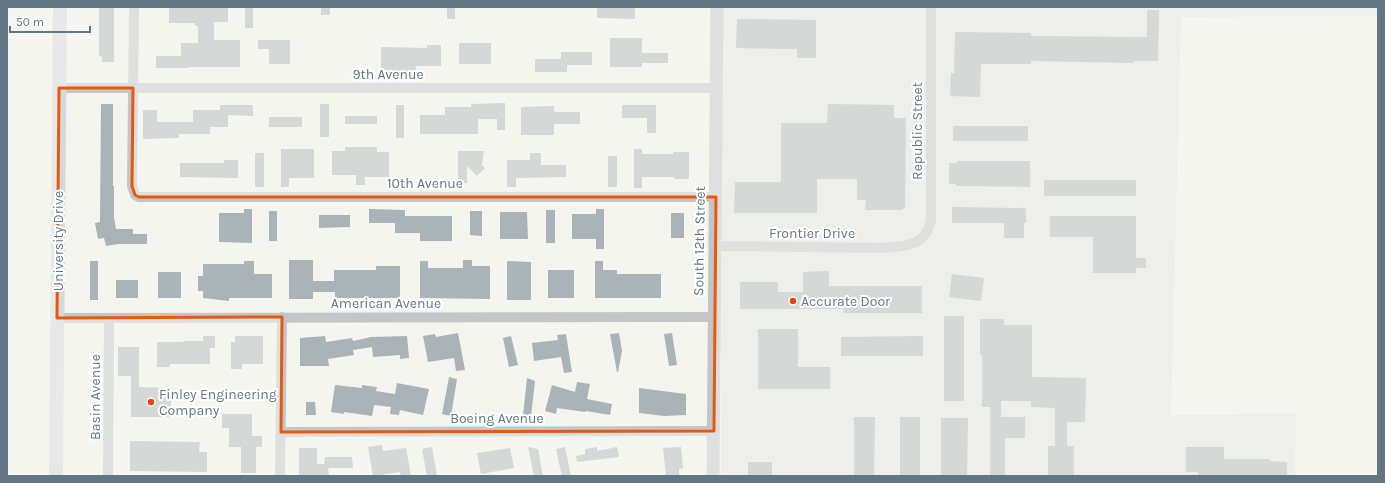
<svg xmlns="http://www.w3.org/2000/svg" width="1385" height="483" font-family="Karla,sans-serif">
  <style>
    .built { fill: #e5e6e4 }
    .building { fill: #aab3b7 }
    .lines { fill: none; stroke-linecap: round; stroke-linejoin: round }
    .minor { stroke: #c2c6c9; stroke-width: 10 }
    .tertiary { stroke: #c2c6c9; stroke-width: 13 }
    .secondary { stroke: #d3d9dc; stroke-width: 14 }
    .marked { fill: none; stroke: #e8590c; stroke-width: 3; stroke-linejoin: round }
    .poi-dot { fill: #eb421a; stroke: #fff; stroke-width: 1.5 }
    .labels { text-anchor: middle; stroke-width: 4; stroke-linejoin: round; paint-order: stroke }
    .street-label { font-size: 14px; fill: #627683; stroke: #fff }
    .poi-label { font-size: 14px; fill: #627683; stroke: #fff; text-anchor: start }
  </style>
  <rect width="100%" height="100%" fill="#f5f5f0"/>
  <path class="built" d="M722,7H1378V16L1181,17L1171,415L1296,413L1295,476H721Z"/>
  <g class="building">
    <path d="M99,7H114V62H102V56H99Z"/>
    <path d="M169,7H228V22H214V40H240V67H189V68H156V56H181V43H198V26H195V23H169Z"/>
    <rect x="245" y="7" width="8" height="21"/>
    <rect x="321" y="7" width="9" height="8"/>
    <rect x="447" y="7" width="8" height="12"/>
    <path d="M597,7H635V19L597,18Z"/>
    <path d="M1147,10H1159L1158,61H1134V63L1031,61V64H981L980,97L950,96L951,73H954L955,32L1031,33V36L1147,37Z"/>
    <path d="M737,19L816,20V58H797V49L736,48Z"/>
    <path d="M610,38H642V53H668V63H642V67H610Z"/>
    <path d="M258,40H290V64H269V49H258Z"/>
    <rect x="459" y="43" width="32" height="21"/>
    <path d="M427,45H441V66H416V75H381V47L427,48Z"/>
    <path d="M561,52H592V65H567V72H535V59H561Z"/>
    <path d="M505,103V130H497V119H478V134H420V115H445V107H471V104Z"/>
    <path d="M101,104H113V186H114V217L116,229H133V234H147V244H118L106,246L104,238L98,239L95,223L100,222Z"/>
    <rect x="320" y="104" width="9" height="33"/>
    <path d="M828,104L894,105V118H906L905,208L901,210H865L866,200H857V179H817V213H734L735,182H781V123H827Z"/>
    <path d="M220,105H253V116L228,115V127H210V134H179V138L143,139V110H157V122H193V110H220Z"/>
    <rect x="396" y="105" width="8" height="33"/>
    <path d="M622,105H656V133H647V118H622Z"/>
    <path d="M554,106V112H580V124H554V135H521V107Z"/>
    <rect x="345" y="116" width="32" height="8"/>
    <rect x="269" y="117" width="33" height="10"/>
    <rect x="953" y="126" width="75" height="15"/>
    <path d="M345,147H377V152H389V177H365V185H356V175H332V151H345Z"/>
    <path d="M281,149H314V178H289V187H281Z"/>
    <path d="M634,149H642V154H673V152H689V179H674V177H642V188H634Z"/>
    <path d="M458,151H484L482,165L485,168L477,176L467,166V183H458Z"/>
    <rect x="255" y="153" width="9" height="34"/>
    <path d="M530,153H541V165H566V177L516,178V187H507V160H530Z"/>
    <rect x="608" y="156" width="9" height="31"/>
    <path d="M224,160H238V178L180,177V163H224Z"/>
    <path d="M957,161H1030V187L956,186V184H949V163H957Z"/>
    <rect x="1044" y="180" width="92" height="16"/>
    <path d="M952,207L1026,208V223H1024V238H1004V223H952Z"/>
    <path d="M244,209H252V243L219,242V213H244Z"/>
    <path d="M369,209L405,210V216H452V241H420V233H395V223H369Z"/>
    <path d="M596,209H604V249H596V239H572V214H596Z"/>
    <rect x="546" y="210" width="9" height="33"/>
    <rect x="269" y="211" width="8" height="30"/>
    <path d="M470,211H482V236L470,235Z"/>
    <path d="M500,212H527L528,239H500Z"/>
    <rect x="671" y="213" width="13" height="25"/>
    <path d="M319,215H350V227L319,228Z"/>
    <path d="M1050,216H1136V258H1146V268H1136V273H1093V237H1050Z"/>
    <path d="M289,260H313V281H334V270H376V266H400V298H335V292H313V299H289Z"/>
    <path d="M463,260H472V266H490V299L420,298V261H428V268H463Z"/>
    <rect x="90" y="261" width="8" height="39"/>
    <path d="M244,261H254V274H272V298H229V301L203,298V291H198V276H203V264H244Z"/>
    <path d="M507,261L531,262V300H507Z"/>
    <path d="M595,261H603V270H617V274H661V298H595Z"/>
    <rect x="548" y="270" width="26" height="28"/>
    <path d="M829,271V286H922V313H843V309H740V282H778V292H803V272Z"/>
    <rect x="158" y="272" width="23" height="26"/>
    <path d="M952,274L984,278L981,301L949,297Z"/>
    <rect x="116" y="280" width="22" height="18"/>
    <rect x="944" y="316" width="20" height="85"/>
    <path d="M980,319H1004V325H1032V377L1086,378L1085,422H1067V446H1074V476H1048V446H1055V408L1031,407V401H1001V417H1025V438H1005V476H990V407H982V355H980Z"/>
    <path d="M758,329H798V367H830V389H758Z"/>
    <path d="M458,333L465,370L456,371L454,358L428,362L423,336L435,334L436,337Z"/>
    <path d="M619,333L622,351L618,372H617L610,334Z"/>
    <path d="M672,333L677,365L669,366L664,334Z"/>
    <path d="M566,334L572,372L564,373L561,357L534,361L532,343L558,340L557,335Z"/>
    <path d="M203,336H215V348H210V364H170V367H157V342H183V341H203Z"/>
    <path d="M235,336H263V364H242V369H231V342H235Z"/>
    <path d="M325,336L326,342L352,338L353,341L371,337L407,336L409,358L400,359V355L373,357L372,347L353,350L354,355L328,359L329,366H300V338Z"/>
    <path d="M511,336L518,365L509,367L503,338Z"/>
    <path d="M923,336V356H841V337Z"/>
    <path d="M118,347H139V387L171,388V417H131V376H118Z"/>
    <path d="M449,377L457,379L451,416L442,414Z"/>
    <path d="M527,378L535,381L531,416L523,415Z"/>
    <path d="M577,382L590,384L587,399L612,404L610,415L586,411L585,412L557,408L556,414L545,411L552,385L575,392Z"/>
    <path d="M397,383L429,389L423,415L400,410L399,415L390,414L391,407L374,405L372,416L344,412V414L331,412L335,385L362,388V385L377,387L376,391L395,394Z"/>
    <path d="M639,388L686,394V415L664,416L639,413Z"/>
    <path d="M306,402H315L316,415H306Z"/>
    <path d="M222,414H252V436H262V447H256V473H241V447H229V428H222Z"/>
    <path d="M854,417H875L874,476H854Z"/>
    <rect x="900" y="417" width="20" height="59"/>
    <path d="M941,418H968L967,476H941Z"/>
    <path d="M130,441L200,442L199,452H207V472L130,471Z"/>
    <path d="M382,445L383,451L406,448L411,476H401L400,472L373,476L368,447Z"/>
    <path d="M432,447L437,476H427L422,449Z"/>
    <path d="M528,447L538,449L543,476H534Z"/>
    <path d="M565,447L571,476H562L556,449Z"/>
    <path d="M597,447V451L617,447L619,457L577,462L576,456L585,454V449Z"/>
    <path d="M681,447L683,468L679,469V476H666L663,448Z"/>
    <path d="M1186,447H1224V459H1270V461L1287,462V476H1198V472H1186Z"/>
    <path d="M299,448H317V464H324L325,457H352L353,468H328L329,476H299Z"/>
    <path d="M510,448L514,468L481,474L477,453Z"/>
    <rect x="748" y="462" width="24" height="14"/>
  </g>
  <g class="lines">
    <g class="minor">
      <path d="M134,7L132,186L135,195L139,197H716"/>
      <path d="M59,88H717"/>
      <path d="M715,246L882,248C905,246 925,247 931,220V7"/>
      <path d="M57,318L715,317"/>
      <path d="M281,432L714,431"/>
      <path d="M108,476L109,318"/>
      <path d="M280,476L282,317"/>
    </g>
    <path class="tertiary" d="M713,476L717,7"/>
    <path class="secondary" d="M56,476L60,7"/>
  </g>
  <path d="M0 0H1385V483H0ZM59,88H133L132,186L135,195L139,197H716L714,431L281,432L282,317L57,318Z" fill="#f5f5f0" fill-opacity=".55" fill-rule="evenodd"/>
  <path class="marked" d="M59,88H133L132,186L135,195L139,197H716L714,431L281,432L282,317L57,318Z"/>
  <g class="poi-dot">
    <circle cx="793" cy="301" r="4"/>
    <circle cx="151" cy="402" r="4"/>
  </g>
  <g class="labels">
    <g class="street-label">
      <text x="388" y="79">9th Avenue</text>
      <text transform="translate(917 131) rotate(-90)" y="5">Republic Street</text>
      <text x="425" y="188">10th Avenue</text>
      <text x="812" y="238">Frontier Drive</text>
      <text transform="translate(58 241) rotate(-90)" y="5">University Drive</text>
      <text transform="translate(699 241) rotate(-89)" y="5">South 12th Street</text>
      <text x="386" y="308">American Avenue</text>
      <text transform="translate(95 397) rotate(-90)" y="5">Basin Avenue</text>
      <text x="497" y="423">Boeing Avenue</text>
    </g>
    <g class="poi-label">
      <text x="801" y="306">Accurate Door</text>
      <text x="159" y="399">Finley Engineering<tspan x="159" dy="16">Company</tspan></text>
    </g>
  </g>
  <rect width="1385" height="483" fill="none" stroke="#627683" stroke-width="16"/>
  <path d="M10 26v6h80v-6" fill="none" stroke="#627683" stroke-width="2"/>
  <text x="16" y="26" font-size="12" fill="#627683" stroke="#ffffff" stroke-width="3" paint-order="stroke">50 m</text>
</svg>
